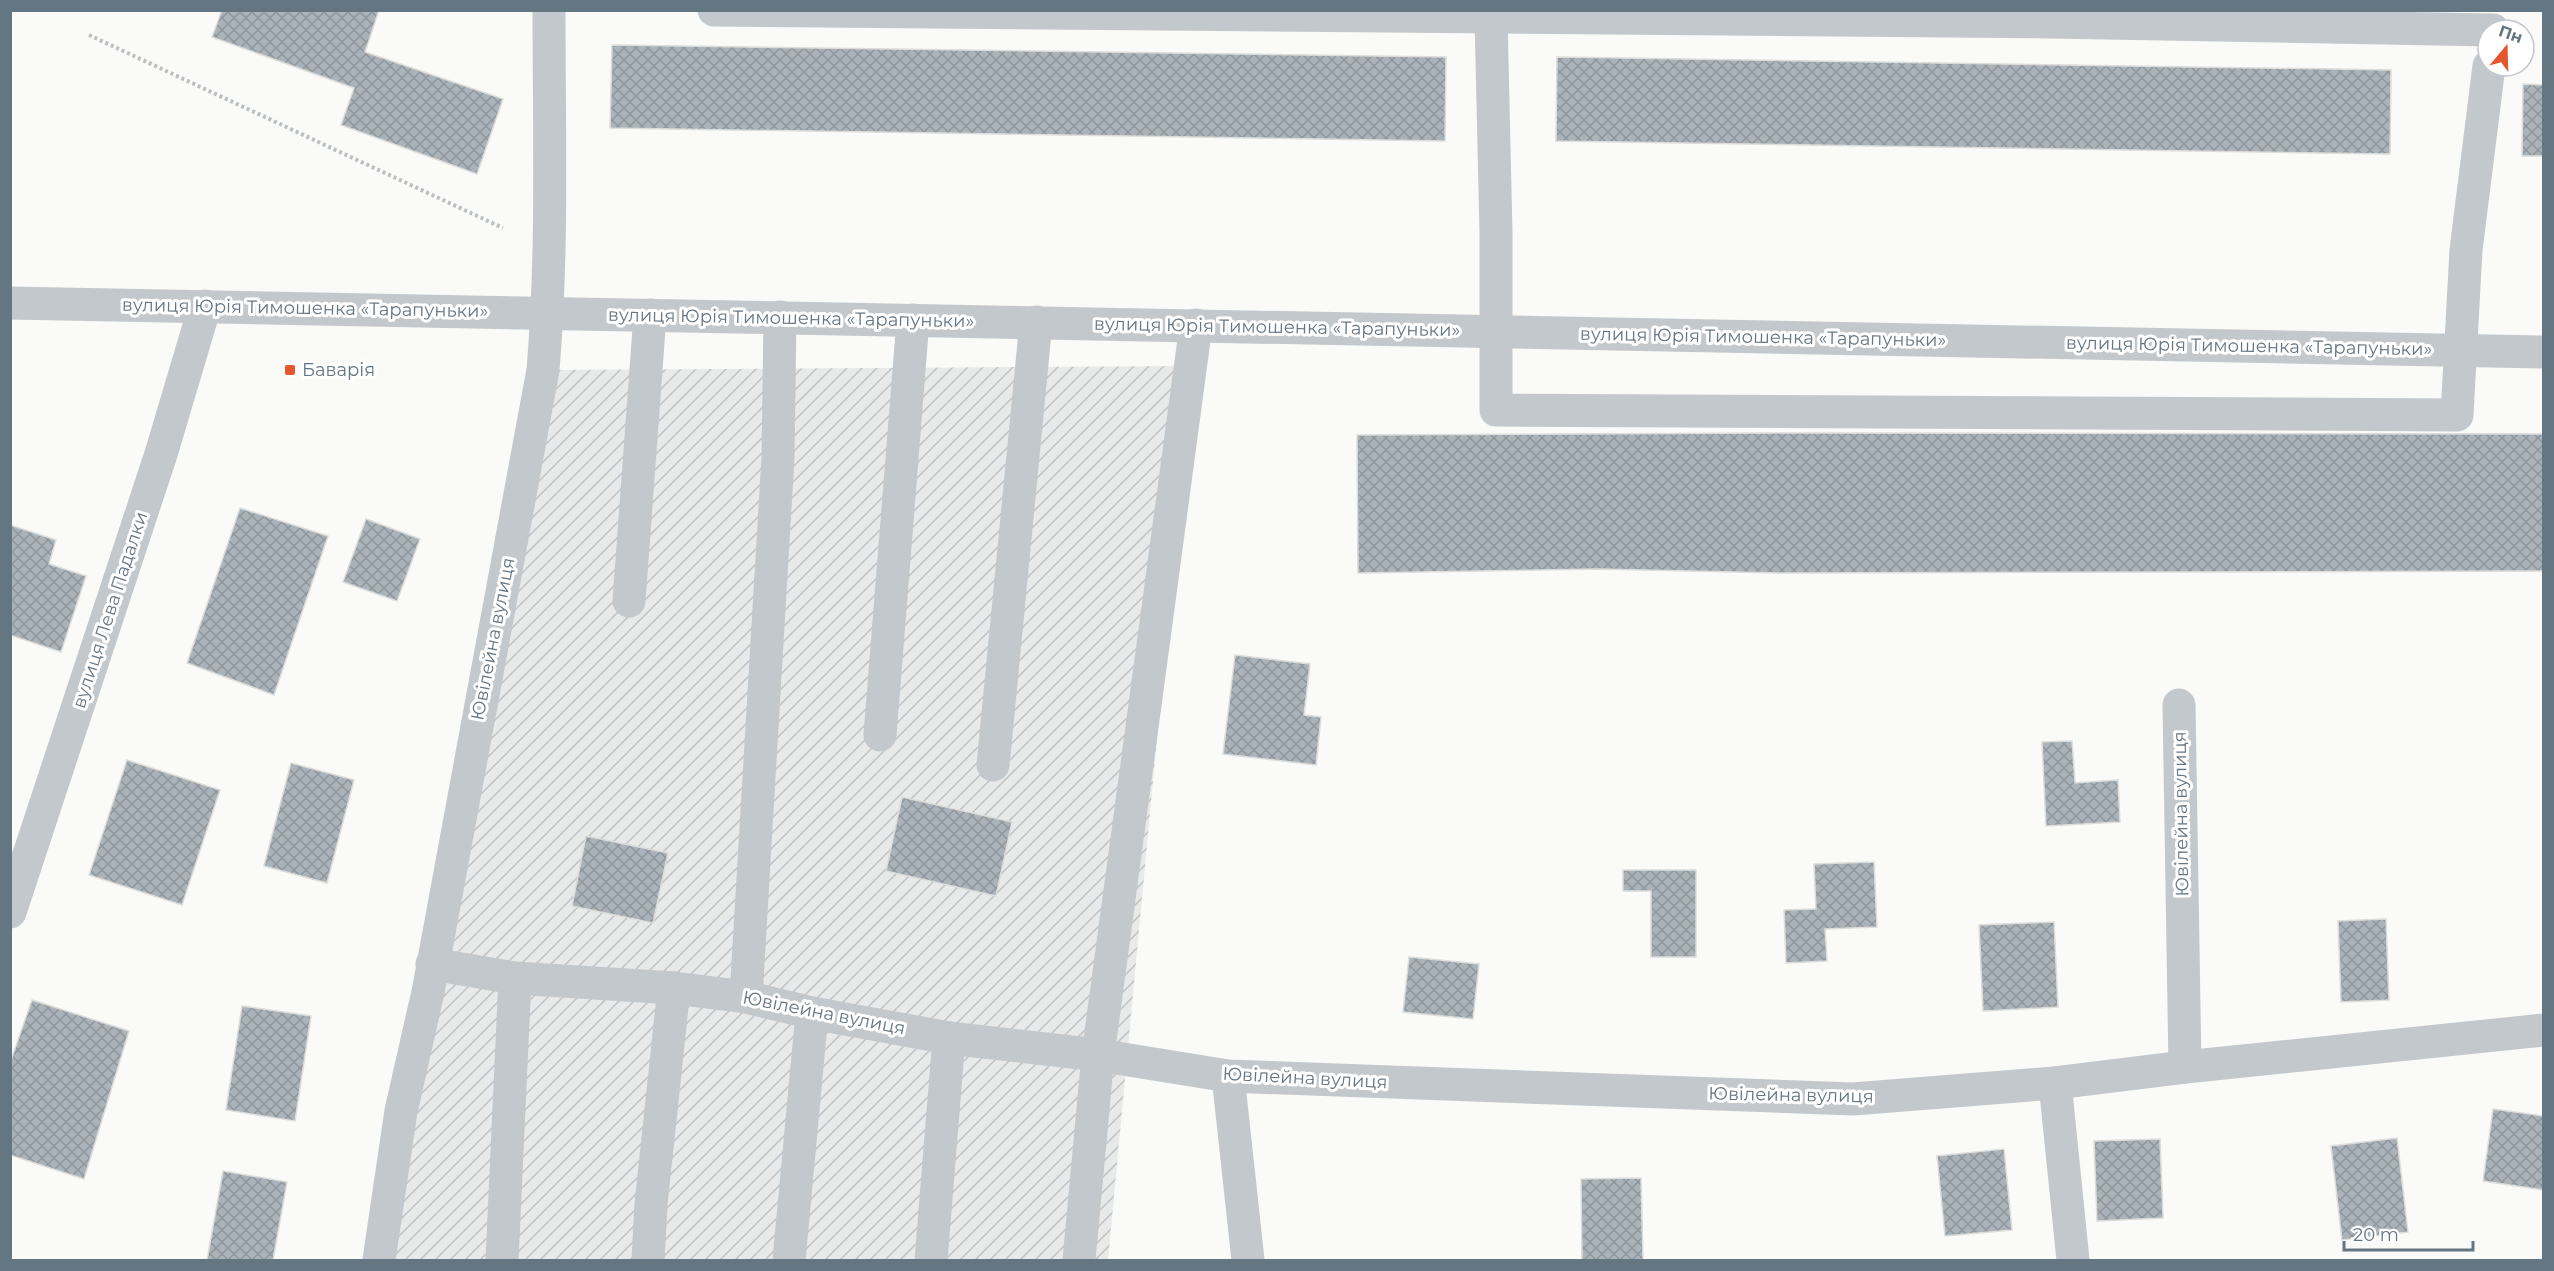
<svg xmlns="http://www.w3.org/2000/svg" width="2554" height="1271" font-family="Montserrat,sans-serif">
  <style>
    .industrial { fill: url(#industrial-furrows) }
    .building { fill: url(#building-cross-hatch); stroke: #dcdcda; stroke-width: 1.5 }
    .lines { fill: none; stroke-linecap: round; stroke-linejoin: round }
    .path { stroke: #bbbfc2; stroke-width: 4; stroke-dasharray: 3 3; stroke-linecap: butt }
    .minor { stroke: #c3c8cc; stroke-width: 33 }
    .poi-dot { fill: #e4572e; stroke: #fff; stroke-width: 2 }
    .labels { text-anchor: middle; stroke-width: 6; stroke-linejoin: round; paint-order: stroke }
    .street-label { font-size: 18px; fill: #657683; stroke: #fff }
    .poi-label { font-size: 18px; fill: #657683; stroke: #fff; text-anchor: start }
  </style>
  <defs>
    <pattern id="industrial-furrows" width="10" height="10" patternUnits="userSpaceOnUse" patternTransform="scale(1.5)"><rect width="10" height="10" fill="#e8e9e9"/><path d="M-1 1l2-2M0 10L10 0M9 11l2-2" fill="none" stroke="#c0c1c2"/></pattern>
    <pattern id="building-cross-hatch" width="8" height="8" patternUnits="userSpaceOnUse" patternTransform="scale(1.5)"><rect width="8" height="8" fill="#aab3b9"/><path d="M0 0l8 8M0 8l8-8" fill="none" stroke="#8e969c"/></pattern>
  </defs>
  <rect width="100%" height="100%" fill="#fafaf8"/>
  <path class="industrial" d="M1192,366L1108,1260H376L543,370Z"/>
  <g class="building">
    <path d="M222,10H379L365,52L503,99L477,174L341,125L354,88L212,37Z"/>
    <path d="M612,45L1446,57L1445,141L610,128Z"/>
    <path d="M1557,57L2391,70L2390,154L1556,141Z"/>
    <path d="M2523,84L2544,85V156H2522Z"/>
    <path d="M1787,433L2544,434V571L1782,573L1598,569L1358,573L1357,435Z"/>
    <path d="M240,508L328,536L274,695L187,663Z"/>
    <path d="M366,519L420,539L397,601L343,582Z"/>
    <path d="M10,525L56,540L49,564L86,576L61,652L10,635Z"/>
    <path d="M1235,655L1310,664L1304,715L1321,717L1316,765L1223,754Z"/>
    <path d="M2072,741L2075,783L2118,780L2120,822L2046,826L2042,742Z"/>
    <path d="M127,760L220,790L182,905L89,875Z"/>
    <path d="M291,763L354,780L327,883L264,866Z"/>
    <path d="M902,797L1012,822L996,896L886,871Z"/>
    <path d="M586,836L668,853L653,923L572,906Z"/>
    <path d="M1874,862L1877,927L1825,929L1827,961L1786,963L1784,910L1816,909L1814,864Z"/>
    <path d="M1623,870H1696V957H1651V891H1623Z"/>
    <path d="M2386,919L2389,1000L2341,1002L2338,921Z"/>
    <path d="M2054,922L2058,1007L1983,1011L1979,925Z"/>
    <path d="M1409,957L1479,964L1473,1019L1403,1012Z"/>
    <path d="M32,1000L129,1031L84,1179L10,1155V1063Z"/>
    <path d="M242,1006L311,1016L295,1121L226,1110Z"/>
    <path d="M2493,1109L2544,1116V1190L2483,1181Z"/>
    <path d="M2397,1138L2408,1232L2342,1240L2331,1146Z"/>
    <path d="M2160,1139L2163,1218L2097,1221L2094,1141Z"/>
    <path d="M2004,1149L2012,1230L1945,1236L1937,1156Z"/>
    <path d="M223,1171L287,1182L273,1260H207Z"/>
    <path d="M1641,1178L1643,1260H1582L1581,1179Z"/>
  </g>
  <g class="lines">
    <path class="path" d="M89,35L503,228"/>
    <g class="minor">
      <path d="M714,10L2049,22L2493,30"/>
      <path d="M1491,17L1496,233V410L2457,415L2466,250L2489,66"/>
      <path d="M10,303L2544,352"/>
      <path d="M629,601L650,315"/>
      <path d="M2179,705L2185,1067"/>
      <path d="M880,735L913,320"/>
      <path d="M993,765L1036,322"/>
      <path d="M10,912L161,454L205,306"/>
      <path d="M432,964L515,978L674,988L746,997L812,1013L949,1038L1098,1055L1228,1076L1853,1099L2055,1083L2185,1067L2544,1030"/>
      <path d="M746,997L778,457L780,317"/>
      <path d="M1228,1076L1248,1260"/>
      <path d="M2055,1083L2073,1260"/>
      <path d="M379,1260L401,1111L428,992L543,370C553,250 549,130 549,10"/>
      <path d="M502,1260L515,978"/>
      <path d="M648,1260L651,1204L674,988"/>
      <path d="M789,1260L812,1013"/>
      <path d="M931,1260L949,1038"/>
      <path d="M1079,1260L1098,1055L1196,325"/>
    </g>
  </g>
  <rect class="poi-dot" x="284" y="364" width="12" height="12" rx="3"/>
  <g class="labels">
    <g class="street-label">
      <text transform="translate(305 308) rotate(1)" y="6">вулиця Юрія Тимошенка «Тарапуньки»</text>
      <text transform="translate(791 318) rotate(1)" y="6">вулиця Юрія Тимошенка «Тарапуньки»</text>
      <text transform="translate(1277 327) rotate(1)" y="6">вулиця Юрія Тимошенка «Тарапуньки»</text>
      <text transform="translate(1763 337) rotate(1)" y="6">вулиця Юрія Тимошенка «Тарапуньки»</text>
      <text transform="translate(2249 346) rotate(1)" y="6">вулиця Юрія Тимошенка «Тарапуньки»</text>
      <text transform="translate(110 610) rotate(-72)" y="6">вулиця Лева Падалки</text>
      <text transform="translate(493 639) rotate(-79)" y="6">Ювілейна вулиця</text>
      <text transform="translate(2181 814) rotate(-91)" y="6">Ювілейна вулиця</text>
      <text transform="translate(824 1013) rotate(11)" y="6">Ювілейна вулиця</text>
      <text transform="translate(1305 1078) rotate(3)" y="6">Ювілейна вулиця</text>
      <text transform="translate(1791 1095) rotate(1)" y="6">Ювілейна вулиця</text>
    </g>
    <g class="poi-label">
      <text x="302" y="376">Баварія</text>
    </g>
  </g>
  <rect width="2554" height="1271" fill="none" stroke="#657683" stroke-width="24"/>
  <g transform="translate(2506 48) rotate(19)"><circle r="28" fill="#ffffff" stroke="#c1c8cd" stroke-width="1.5"/>
  <path d="M0-4.5L10 22L0 15L-10 22Z" fill="#e4572e"/>
  <text y="-9" font-size="16" font-weight="bold" text-anchor="middle" fill="#657683">Пн</text>
  </g>
  <path d="M2344 1241v9h129v-9" fill="none" stroke="#657683" stroke-width="3"/>
  <text x="2353" y="1241" font-size="18" fill="#657683" stroke="#ffffff" stroke-width="4.5" paint-order="stroke">20 m</text>
</svg>
